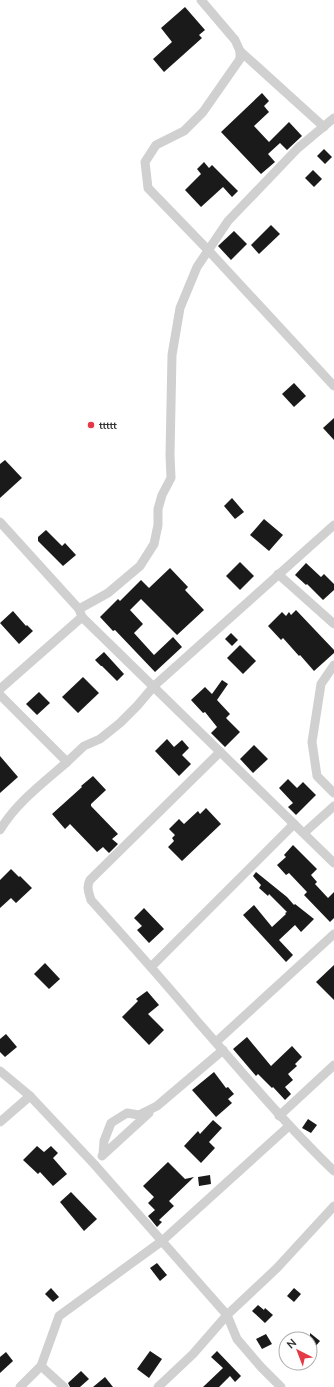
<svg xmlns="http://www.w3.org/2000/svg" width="334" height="1387" font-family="Mulish,sans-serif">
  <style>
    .building { fill: #1a1a1a }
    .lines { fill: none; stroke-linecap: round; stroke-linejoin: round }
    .minor { stroke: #d0d0d0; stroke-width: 9 }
    .poi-dot { fill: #e63946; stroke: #fff; stroke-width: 1.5 }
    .labels { text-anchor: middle; stroke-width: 4; stroke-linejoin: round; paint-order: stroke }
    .poi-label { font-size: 10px; font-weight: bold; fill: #333; stroke: #fff; text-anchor: start }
  </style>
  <rect width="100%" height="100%" fill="#fff"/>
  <g class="building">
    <path d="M185,7L205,30L199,35L202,38L164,72L153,59L172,42L161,28Z"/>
    <path d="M262,93L269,101L264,106L269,112L254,126L269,142L289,122L302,136L287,150L280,143L268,154L275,162L261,174L221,132Z"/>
    <path d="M324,149L332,157L325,164L317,156Z"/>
    <path d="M204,162L209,168L212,165L238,191L232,197L223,187L201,207L185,190L201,174L197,169Z"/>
    <path d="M313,170L322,179L314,187L305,178Z"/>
    <path d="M271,225L280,234L259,254L251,245Z"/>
    <path d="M234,231L247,244L231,260L218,246Z"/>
    <path d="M294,383L306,396L294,407L282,394Z"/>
    <path d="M334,418V440L323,428Z"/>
    <path d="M5,460L22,478L0,498V464Z"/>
    <path d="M232,498L244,512L235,519L224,506Z"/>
    <path d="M264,519L283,535L269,551L250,535Z"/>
    <path d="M46,530L62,546L65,543L76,555L63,566L38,541V537Z"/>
    <path d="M240,562L254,576L240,590L226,576Z"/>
    <path d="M306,563L321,577L324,574L334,584V590L323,600L307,584L306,585L295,575Z"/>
    <path d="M170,568L188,587L185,590L204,610L177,635L141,599L130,610L143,624L134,633L154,655L173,637L182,647L155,672L115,630L113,631L100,617L118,599L120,601L141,580L149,588Z"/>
    <path d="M296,610L334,650V653L314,671L300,655L299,656L283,638L281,640L268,626L282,612L286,616L289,612L291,615Z"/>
    <path d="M13,611L26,626L27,625L33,631L19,644L0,623Z"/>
    <path d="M231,633L238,640L232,646L225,639Z"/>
    <path d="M240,645L256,661L243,674L227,658Z"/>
    <path d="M104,652L124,674L117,681L102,666H101L95,660Z"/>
    <path d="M83,677L99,693L78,713L62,697Z"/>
    <path d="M222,680L228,684L217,700L230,714L226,718L240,732L225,747L211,733L217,727L205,712L203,713L191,700L205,687L212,694Z"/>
    <path d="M39,692L50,703L37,715L26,704Z"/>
    <path d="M167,739L174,747L182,740L189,748L182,755L191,764L179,776L155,751Z"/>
    <path d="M254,745L268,759L253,773L240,759Z"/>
    <path d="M0,756L18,777L0,793Z"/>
    <path d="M93,776L106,790L91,804V806L118,834L112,839L118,844L109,853L103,847L97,852L70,824L65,829L52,814L82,787L81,786Z"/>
    <path d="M288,779L297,788L303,782L316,795L296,815L288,807L293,803L279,788Z"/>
    <path d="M206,808L221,824L182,861L168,847L174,841L172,838L175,835L169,829L179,819L184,824L198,811L200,814Z"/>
    <path d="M293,845L317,869L311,875L317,882L315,884L328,898L334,892V918L330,922L304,895L307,892L289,873L286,875L277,865L286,857L284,855Z"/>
    <path d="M11,869L19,877L20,876L32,888L16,903L11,898L0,908V880Z"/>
    <path d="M256,872L287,897L294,905L295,904L314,919L301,932L295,925L279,940L293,955L286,962L243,915L254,905L272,927L286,914L285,913L287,912L269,894L268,896L259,888L261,885L253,876Z"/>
    <path d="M144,908L164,929L149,943L137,930L142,926L134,918Z"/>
    <path d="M45,963L60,979L49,989L34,974Z"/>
    <path d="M334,965V1000L316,982Z"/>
    <path d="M147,991L159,1005L148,1014L164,1030L149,1045L122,1017L138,1001L136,999Z"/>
    <path d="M6,1034L17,1047L5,1057L0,1052V1039Z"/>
    <path d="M247,1037L271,1066L292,1046L302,1057L295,1064L297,1066L288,1074L293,1080L285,1087L291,1094L285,1100L273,1087L272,1088L258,1074L256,1076L233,1049Z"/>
    <path d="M214,1072L226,1088L228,1087L234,1094L228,1099L232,1103L216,1117L192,1090Z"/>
    <path d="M308,1119L317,1125L311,1133L302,1128Z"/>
    <path d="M213,1120L222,1128L209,1142L215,1148L201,1163L184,1146L198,1131L200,1134Z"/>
    <path d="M37,1146L44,1152L51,1146L58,1153L53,1158L67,1174L53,1186L40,1172L38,1174L23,1160Z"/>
    <path d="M168,1162L185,1179L194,1177L169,1201L174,1206L159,1220L162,1222L157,1227L148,1216L155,1210L148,1203L154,1197L143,1186Z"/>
    <path d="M210,1175L211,1184L199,1186L198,1177Z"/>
    <path d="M71,1192L97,1219L84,1231L60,1202Z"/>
    <path d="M157,1263L167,1275L160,1281L150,1268Z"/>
    <path d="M51,1288L59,1297L53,1302L45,1294Z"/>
    <path d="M294,1288L301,1294L294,1302L287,1296Z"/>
    <path d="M258,1305L264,1310L265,1308L273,1315L265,1323L252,1311Z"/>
    <path d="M310,1333L320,1341L310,1353Z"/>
    <path d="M266,1334L272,1344L262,1349L256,1339Z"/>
    <path d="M150,1351L162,1359L149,1378L137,1369Z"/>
    <path d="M217,1351L241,1376L235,1382L230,1376L219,1387H203L223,1368L211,1357Z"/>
    <path d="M6,1352L13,1361L0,1373V1357Z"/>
    <path d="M81,1371L89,1379L80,1387H70L68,1383Z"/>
    <path d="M105,1377L113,1387H93Z"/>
  </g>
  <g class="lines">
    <g class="minor">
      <path d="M201,0L235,40L240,51V59L203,112L184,131L156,145L145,162L148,188L208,250L334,386"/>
      <path d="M240,51L324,127"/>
      <path d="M334,118L298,148L228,221L197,267L180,308L172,355L170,455L171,478L162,495L158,509V525L154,544L140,566L108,593L79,609L82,617L334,863"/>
      <path d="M0,522L79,609"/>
      <path d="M278,574L334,624"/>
      <path d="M334,665L321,684L312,742L317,776L334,793"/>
      <path d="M0,689L82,617"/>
      <path d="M0,695L67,762C43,783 17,802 0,830"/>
      <path d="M220,752L90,880C86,887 89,893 91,900C127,940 163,980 197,1021C242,1072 285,1124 334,1171"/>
      <path d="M67,762L84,746L100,739L120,723L137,706L154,686L334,525"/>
      <path d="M304,833L334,806"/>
      <path d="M151,967L294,824"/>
      <path d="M216,1042L334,934"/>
      <path d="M0,1071L30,1096L94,1164L227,1315L237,1339L261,1367L281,1387"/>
      <path d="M279,1116L334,1065"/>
      <path d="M0,1122L30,1096"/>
      <path d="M103,1154L104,1141L111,1123L127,1113L139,1115L157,1106L223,1050"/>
      <path d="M102,1156L149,1113"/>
      <path d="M41,1366L59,1316L162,1241L289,1126"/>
      <path d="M20,1387L41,1366L64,1387"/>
      <path d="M158,1387L193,1354L227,1315L277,1268L334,1206"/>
    </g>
  </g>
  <circle class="poi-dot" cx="91" cy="425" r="4"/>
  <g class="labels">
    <g class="poi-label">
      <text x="99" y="429">ttttt</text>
    </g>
  </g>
  <g transform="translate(298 1351) rotate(318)"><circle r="19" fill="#ffffff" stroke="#adadad"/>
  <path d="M0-3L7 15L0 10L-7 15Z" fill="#e63946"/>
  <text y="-6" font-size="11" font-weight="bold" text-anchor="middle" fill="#333333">N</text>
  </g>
</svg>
